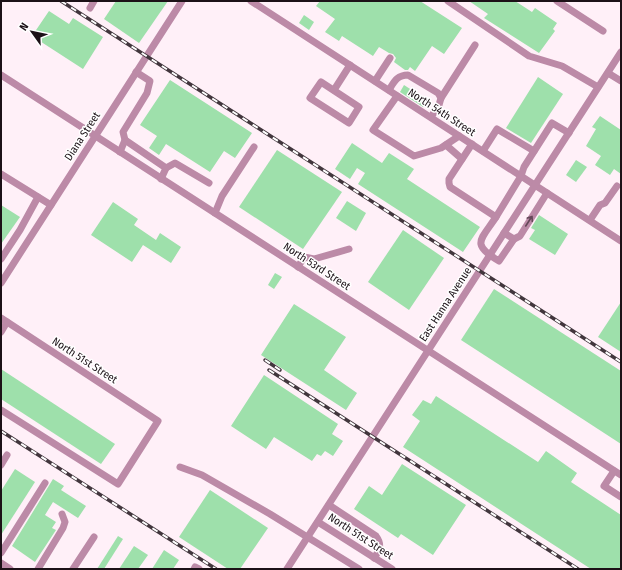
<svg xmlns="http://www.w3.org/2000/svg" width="622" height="570" font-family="'Fira Sans Condensed',sans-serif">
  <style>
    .building { fill: #9ee0ab }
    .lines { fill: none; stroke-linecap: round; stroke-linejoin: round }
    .minor { stroke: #bc8aa7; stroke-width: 7 }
    .rail-casing { stroke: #42363d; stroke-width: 3.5 }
    .rail { stroke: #fff; stroke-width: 2; stroke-dasharray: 6; stroke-linecap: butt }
    .oneway { stroke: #644758 }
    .labels { text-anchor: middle; stroke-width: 3; stroke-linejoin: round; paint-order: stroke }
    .street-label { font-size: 11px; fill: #1c1117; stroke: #fff }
  </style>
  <rect width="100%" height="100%" fill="#fff0f8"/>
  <g class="building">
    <path d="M116,1H168L139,43L104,19Z"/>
    <path d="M320,1H420L462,28L444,54L432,46L415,71L410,67L408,70H405L394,62L396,58L393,54L389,53L379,47L373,56L342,36L339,41L325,32L335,19L316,6Z"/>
    <path d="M469,1H515L532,12L535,8L557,23L553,29L555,31L539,53L484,18L488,14Z"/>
    <path d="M49,11L69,24L73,18L103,37L83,69L32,36Z"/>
    <path d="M304,15L314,22L309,30L299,23Z"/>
    <path d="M538,77L563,94L531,143L506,128Z"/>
    <path d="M170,80L252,133L235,158L224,151L210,172L166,144L159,155L149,148L157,136L140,125Z"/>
    <path d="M404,85L427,100L423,107L400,92Z"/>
    <path d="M600,116L621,130V174L614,169L610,175L595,165L601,156L586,146L596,129L592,127Z"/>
    <path d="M352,143L382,163L389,153L414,169L407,179L480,227L463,252L358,184L365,173L357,168L350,179L335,169Z"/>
    <path d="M277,150L342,192L303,249L239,207Z"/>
    <path d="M576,160L587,167L576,182L566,175Z"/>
    <path d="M347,201L366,213L356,231L336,218Z"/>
    <path d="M113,202L138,219L134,225L156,240L160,233L181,247L171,263L143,245L132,262L91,235Z"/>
    <path d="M1,205L20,217L1,244Z"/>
    <path d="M539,215L568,234L555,255L529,239L535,230L531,228Z"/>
    <path d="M403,230L444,258L409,310L368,282Z"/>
    <path d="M275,273L282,277L274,289L268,285Z"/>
    <path d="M494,289L621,371V444L461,340Z"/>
    <path d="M621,302V352L598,337Z"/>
    <path d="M294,304L346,337L324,370L357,393L346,410L261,355Z"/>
    <path d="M1,369L115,444L101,464L1,399Z"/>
    <path d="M264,375L338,424L332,434L343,441L333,456L325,451L321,456L317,454L312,461L274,437L266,449L231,426Z"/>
    <path d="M436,396L538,462L546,451L577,473L571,482L621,515V569H591L403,447L420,421L412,415L423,400L431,404Z"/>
    <path d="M402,464L466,505L433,555L401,534L398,538L354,509L369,486L382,495Z"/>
    <path d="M15,469L35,482L1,535V491Z"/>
    <path d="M53,479L64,486L61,490L86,506L78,518L53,502L45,515L56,522L52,528L56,530L35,562L12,546Z"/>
    <path d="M210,490L268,528L240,569H228L179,537Z"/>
    <path d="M118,536L123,539L104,569H97Z"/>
    <path d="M134,546L148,555L138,569H119Z"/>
    <path d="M164,550L179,560L173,569H152Z"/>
  </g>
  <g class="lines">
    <g class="minor">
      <path d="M251,1L621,241"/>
      <path d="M448,1L529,56L562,66L598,87"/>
      <path d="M557,1L603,31"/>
      <path d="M90,8L94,1"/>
      <path d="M608,73L621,81"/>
      <path d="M1,75L621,475"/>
      <path d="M375,81L390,58"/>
      <path d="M321,82L359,107L349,123L310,98Z"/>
      <path d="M334,90L350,65"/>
      <path d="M389,90C394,82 397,75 408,75L438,93L441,98L439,105L431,117"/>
      <path d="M397,96L373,130L414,156L441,148L459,136"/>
      <path d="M441,98L475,45"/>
      <path d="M125,140L166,168L161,179"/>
      <path d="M472,144L449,179V183L450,187L496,217L521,176L524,167L552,123L569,133"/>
      <path d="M446,145L462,159"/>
      <path d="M483,151L497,129L534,151"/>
      <path d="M120,152L125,140L123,132L147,93L150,81L136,72"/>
      <path d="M166,168L175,163L209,183"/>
      <path d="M1,174L51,205"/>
      <path d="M215,213L222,196L254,147"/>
      <path d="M496,217C481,240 470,244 499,261L514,239"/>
      <path d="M590,220L600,205L605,203L617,186"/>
      <path d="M504,233L514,239L520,236L547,193"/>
      <path d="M1,259L20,230L38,197"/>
      <path d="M298,267L304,257L314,259L349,249"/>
      <path d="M1,283L182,1"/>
      <path d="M1,318L158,421L118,484L1,410"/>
      <path d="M1,332L7,322"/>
      <path d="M1,465L7,455"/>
      <path d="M180,467L202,475L270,514L359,569"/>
      <path d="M614,471L604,486L621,497"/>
      <path d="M329,505L376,536C382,544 380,550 374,558"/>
      <path d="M318,522L392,569"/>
      <path d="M1,553L45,483"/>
      <path d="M1,563L10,569"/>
      <path d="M38,569L63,528L65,522L62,514"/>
      <path d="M73,569L94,537"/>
      <path d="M194,569L195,567L199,569"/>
      <path d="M287,569L621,52"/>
    </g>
    <defs>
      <g id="rail">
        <path d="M61,1L621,362"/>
        <path d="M265,360L280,370"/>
        <path d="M269,370L578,569"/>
        <path d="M1,431L216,569"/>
      </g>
    </defs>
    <use href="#rail" class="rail-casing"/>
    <use href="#rail" class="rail"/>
  </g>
  <defs><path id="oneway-shaft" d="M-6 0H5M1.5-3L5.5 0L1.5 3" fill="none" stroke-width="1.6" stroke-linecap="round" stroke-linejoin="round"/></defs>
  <use class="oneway" href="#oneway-shaft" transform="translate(529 221) rotate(-57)"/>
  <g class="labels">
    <g class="street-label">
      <text transform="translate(442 112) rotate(33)" y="4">North 54th Street</text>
      <text transform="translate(82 136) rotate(-57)" y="4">Diana Street</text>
      <text transform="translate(317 266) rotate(33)" y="4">North 53rd Street</text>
      <text transform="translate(445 304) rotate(-57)" y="4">East Hanna Avenue</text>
      <text transform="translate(85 360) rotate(33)" y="4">North 51st Street</text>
      <text transform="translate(361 536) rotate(33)" y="4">North 51st Street</text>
    </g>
  </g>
  <rect width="622" height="570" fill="none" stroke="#1c1117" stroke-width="4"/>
  <g transform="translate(32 32) rotate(303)" stroke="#ffffff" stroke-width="3" paint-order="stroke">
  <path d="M0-3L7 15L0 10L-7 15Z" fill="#1c1117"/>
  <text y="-6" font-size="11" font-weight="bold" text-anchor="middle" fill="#1c1117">N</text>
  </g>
</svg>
